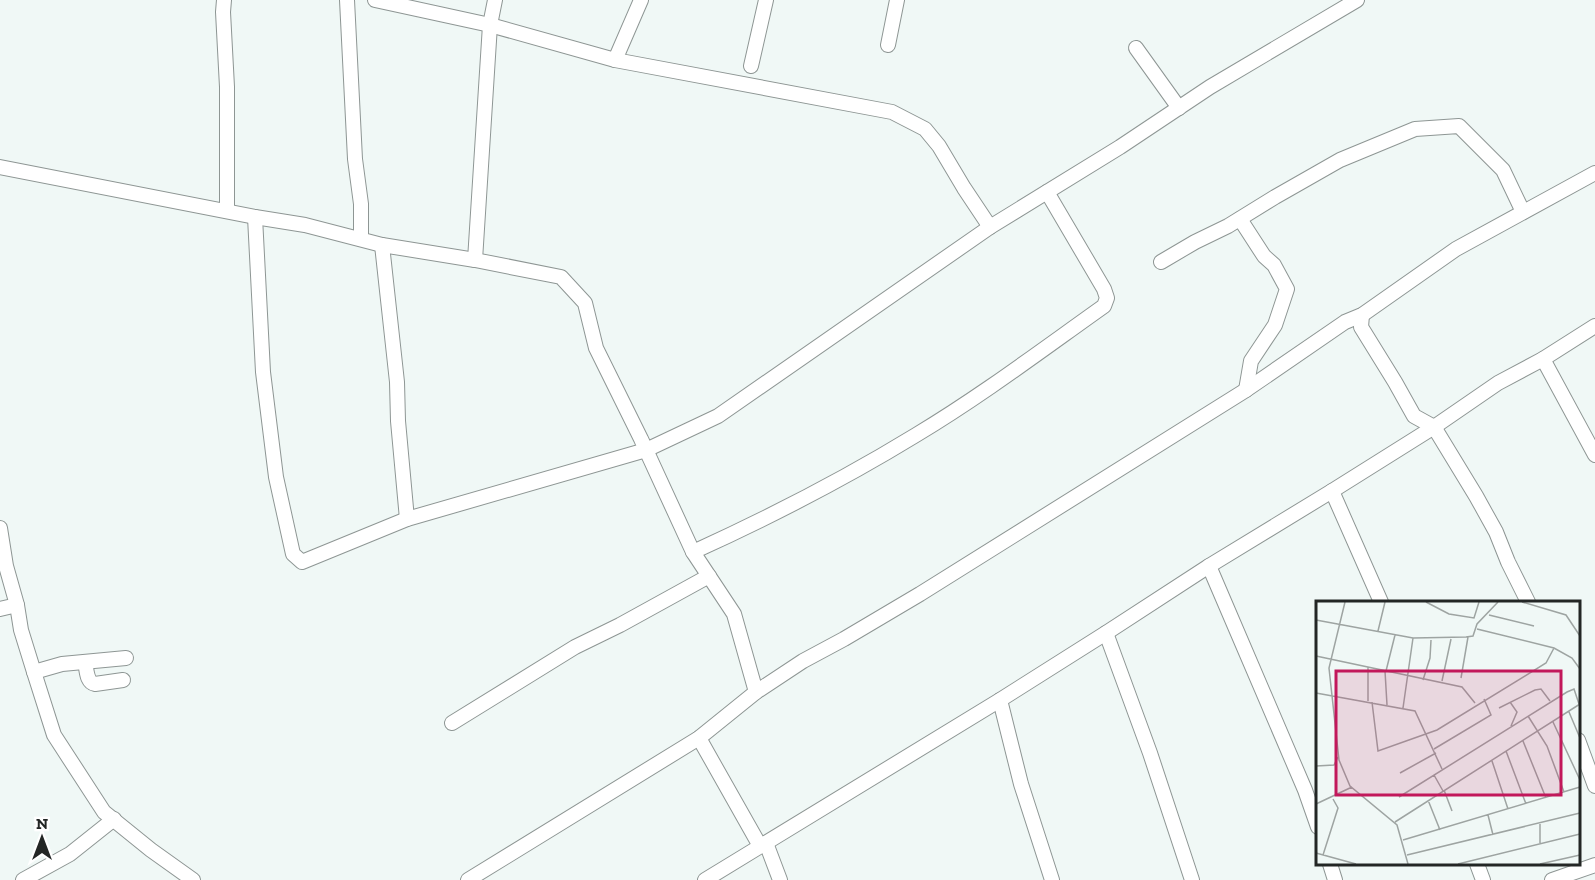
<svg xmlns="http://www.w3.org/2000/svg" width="1595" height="880" font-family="'Zilla Slab',serif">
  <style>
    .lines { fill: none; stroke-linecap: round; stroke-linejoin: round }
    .minor-casing { stroke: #8e9694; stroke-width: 16 }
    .minor { stroke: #fff; stroke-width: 14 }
    .inset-road { fill: none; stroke: #9ea4a2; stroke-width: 1.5 }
    .view { fill: #c2185b; fill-opacity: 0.15; stroke: #c2185b; stroke-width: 3 }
    .inset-edge { fill: none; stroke: #232625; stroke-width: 3 }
  </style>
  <rect width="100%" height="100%" fill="#f0f8f6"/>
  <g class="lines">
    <defs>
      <g id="minor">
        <path d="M224,0L223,12L227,87V211"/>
        <path d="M347,0L355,159L361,204V239"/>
        <path d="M375,0L490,25L615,60L892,112L925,129L939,146L964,188L990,227"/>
        <path d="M888,45L897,0"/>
        <path d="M1136,48L1179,108"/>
        <path d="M615,60L641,0"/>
        <path d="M751,66L766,0"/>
        <path d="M0,167L255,217L305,225L382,245L475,260L561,277L585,303L596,348L641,439L693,552L734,614L756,692"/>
        <path d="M255,217L263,372L276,477L293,554L302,562L407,519L646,450L718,416L990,227L1120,147L1210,87L1357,0"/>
        <path d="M1240,219L1264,256L1274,265L1287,289L1275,325L1251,361L1246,390"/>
        <path d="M382,245L397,382L398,421L407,519"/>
        <path d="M475,260L490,25L495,0"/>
        <path d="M1161,262L1195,242L1228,226L1275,197L1340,160L1415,129L1459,126L1503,170L1523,212"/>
        <path d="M1362,315L1361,327L1395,382L1414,416L1434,427L1476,496L1496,532L1508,562L1528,602"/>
        <path d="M1543,359L1595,455"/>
        <path d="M1332,491L1381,602"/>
        <path d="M0,528L6,566L17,605L21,630L34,672L54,735L104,812L151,850L193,880"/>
        <path d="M693,552C770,517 844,479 916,435C981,396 1042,350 1104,306L1107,298L1104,289L1047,192"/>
        <path d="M1209,566L1305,790L1318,827"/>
        <path d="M0,609L17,605"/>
        <path d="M1106,633L1150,753L1192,880"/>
        <path d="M85,662C87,670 86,682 95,684L123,680"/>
        <path d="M34,672L62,664L126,658"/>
        <path d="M1000,700L1021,784L1052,880"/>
        <path d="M452,723L575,647L620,625L709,576"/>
        <path d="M699,738L760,846"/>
        <path d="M1578,740L1595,786"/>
        <path d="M766,843L780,880"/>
        <path d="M1330,864L1335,880"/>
        <path d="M1477,864L1483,880"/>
        <path d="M23,880L70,854L114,819"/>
        <path d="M468,880L699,738L756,692L803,661L844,639L920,594L1246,390L1345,322L1362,315L1456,249L1595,173"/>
        <path d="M705,880L1000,700L1106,633L1209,566L1332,491L1434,427L1498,383L1543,359L1595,326"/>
        <path d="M1552,880L1595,865"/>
      </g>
    </defs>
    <use href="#minor" class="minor-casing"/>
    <use href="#minor" class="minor"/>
  </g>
  <g transform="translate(1316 601)">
    <rect width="264" height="264" fill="#f0f8f6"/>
    <path class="inset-road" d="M29,1L13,67L23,159L34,185L81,224L92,263M110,1L133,13L158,17L163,1M206,1L250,14L264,35M173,14L218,25M0,19L97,37L150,36L157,35L161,23L182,1M161,28L238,47L256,57L264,68M62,30L69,1M0,55L146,86L159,102M52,66V100M69,70L71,104M70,70L79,34M145,77L152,36M107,79L114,57L115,39M126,80L135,38M0,92L99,110L126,168M56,101L62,150L121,129L230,62L238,47M194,101L201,111L195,125M87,107L97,37M183,107L219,89L225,88L234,100M253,111L264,137M212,115L231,145L248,191M237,121L264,179M207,140L230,197M118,148L175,114L168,98M190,150L210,203M176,160L192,208M0,165L18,164L22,156M84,172L120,152M118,174L127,190M128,189L136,210M83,196L251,91L258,88L263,103M112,199L124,229M0,203L36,186M172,214L177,234M79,221L264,103M224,223V242M87,239L264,186M0,252L40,263M7,254L22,207L17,198M91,254L264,212M142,263L264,233M224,263L264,254"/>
    <path class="view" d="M20,70H245V194H20Z"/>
    <rect width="264" height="264" class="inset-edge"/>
  </g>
  <g transform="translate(42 838)" stroke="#ffffff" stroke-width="4.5" paint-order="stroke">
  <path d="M0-4.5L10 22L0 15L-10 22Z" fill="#232625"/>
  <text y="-9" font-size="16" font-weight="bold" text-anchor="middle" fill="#232625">N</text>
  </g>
</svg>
